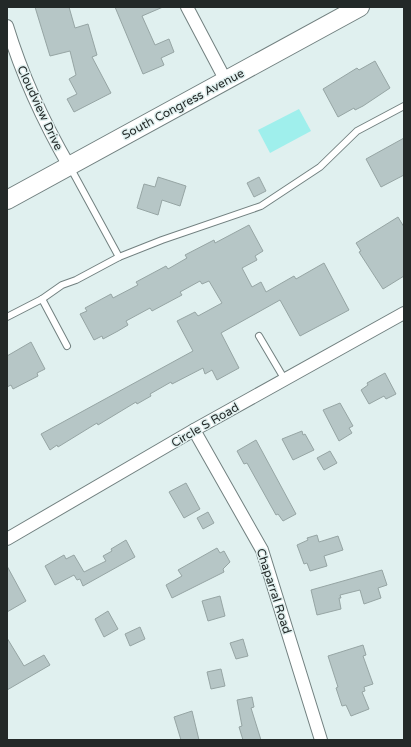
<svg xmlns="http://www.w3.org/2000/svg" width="411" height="747" font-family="'Varela Round',sans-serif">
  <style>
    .green { fill: #9fefec }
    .building { fill: #b6c6c6; stroke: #96a5a4 }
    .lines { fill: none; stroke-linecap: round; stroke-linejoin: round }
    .lane-casing { stroke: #728180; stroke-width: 8 }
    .street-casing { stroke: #728180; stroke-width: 14 }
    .primary-casing { stroke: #728180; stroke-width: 20 }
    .lane { stroke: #fff; stroke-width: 6 }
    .street { stroke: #fff; stroke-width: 12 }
    .primary { stroke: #fff; stroke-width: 18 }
    .labels { text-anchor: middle; stroke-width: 3; stroke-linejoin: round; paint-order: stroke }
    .street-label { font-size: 12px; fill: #232928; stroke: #e0f0ef }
  </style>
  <rect width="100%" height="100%" fill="#e0f0ef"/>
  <path class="green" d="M299,109L311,131L270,153L258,130Z"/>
  <g class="building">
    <path d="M35,7H69L75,28L88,24L97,55L92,57L111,93L74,112L67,99L77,94L69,79L76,75L70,51L50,56Z"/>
    <path d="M115,7H163L142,16L155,45L169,39L174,52L161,58L164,65L143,74Z"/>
    <path d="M375,61L390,88L363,106L355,110L354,108L338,117L323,89L357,68L359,70Z"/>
    <path d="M404,138V175L381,187L366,159Z"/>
    <path d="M158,177L186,186L180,206L162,200L158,215L137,208L144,184L155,187Z"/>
    <path d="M259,177L266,191L254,197L247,183Z"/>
    <path d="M398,217L404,227V276L383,289L359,252L361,251L356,243Z"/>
    <path d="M249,225L263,251L255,256L257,260L242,268L252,287L261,282L266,292L294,276L296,279L324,263L349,310L300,336L280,300L221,333L239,368L217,380L212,370L205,374L203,368L172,384L171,382L150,394L151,396L137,404L136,402L98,425L97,423L58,447L57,445L50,450L41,434L193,351L177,321L195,312L198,316L222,303L209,281L202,284L200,281L180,292L182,295L152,311L150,308L126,321L128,325L118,331L103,339L102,336L94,340L80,314L87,311L85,308L111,294L113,298L138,285L136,282L166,266L168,269L187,258L185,255L214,240L215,243Z"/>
    <path d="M31,342L45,369L37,373L38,376L13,389L11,385L7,387V356Z"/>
    <path d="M385,373L396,394L386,399L384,396L369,404L361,390L368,385L367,383Z"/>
    <path d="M340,403L353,426L349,428L352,433L339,441L323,410Z"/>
    <path d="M302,431L303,435L305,434L314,450L293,460L282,439Z"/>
    <path d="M256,440L296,514L283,521L278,514L276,515L247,463L244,464L237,451Z"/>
    <path d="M330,451L337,463L324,470L317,458Z"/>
    <path d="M186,483L200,509L184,518L169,492Z"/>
    <path d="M208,512L214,523L203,529L197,518Z"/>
    <path d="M317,535L319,542L338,536L343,550L324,556L327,566L310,571L307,563L304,564L297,545L308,540L307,538Z"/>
    <path d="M126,540L135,557L83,586L80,579L77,580L74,575L55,585L45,566L64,555L66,559L74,555L84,572L106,561L103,556L112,551L111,549Z"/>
    <path d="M217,548L220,553L224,551L230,562L223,569L224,572L172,598L166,585L182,576L178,570Z"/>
    <path d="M7,566L26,601L7,612Z"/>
    <path d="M382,570L387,585L378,588L381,598L364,604L360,590L340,595L341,598H339L341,609L317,615L311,590Z"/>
    <path d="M220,596L225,616L208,621L202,601Z"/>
    <path d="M108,611L118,629L104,637L95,619Z"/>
    <path d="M140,627L145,639L130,646L125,634Z"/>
    <path d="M7,638L24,666L44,655L50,665L7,690Z"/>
    <path d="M243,639L248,656L236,659L230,643Z"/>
    <path d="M363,645L366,655L363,656L373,684L364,687L365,691L362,692L369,709L351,716L346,705L342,706L336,688L338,687L328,656Z"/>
    <path d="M221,669L225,686L211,689L207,672Z"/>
    <path d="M252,697L254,707L251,708L261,740H243L239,727L242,726L237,700Z"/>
    <path d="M192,711L199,740H181L174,717Z"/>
  </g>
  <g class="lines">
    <defs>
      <g id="lane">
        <path d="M70,167L119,257"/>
        <path d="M42,299L67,346"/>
        <path d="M7,317L42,299L62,285L76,280L119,257L162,240L261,206L320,167L357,131L404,106"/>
        <path d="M259,336L285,380"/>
      </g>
      <g id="street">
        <path d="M187,7L226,81"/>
        <path d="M7,26C22,75 43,121 69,166"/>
        <path d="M194,430L262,550L321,740"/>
        <path d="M7,539L194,430L404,313"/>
      </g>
      <path id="primary" d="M7,200L360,7"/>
    </defs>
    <use href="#lane" class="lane-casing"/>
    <use href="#street" class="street-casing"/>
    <use href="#primary" class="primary-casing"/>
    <use href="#lane" class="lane"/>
    <use href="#street" class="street"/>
    <use href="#primary" class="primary"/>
  </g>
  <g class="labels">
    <g class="street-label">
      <text transform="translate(183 104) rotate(-28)" y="4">South Congress Avenue</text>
      <text transform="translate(40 108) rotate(65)" y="4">Cloudview Drive</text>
      <text transform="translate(205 425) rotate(-30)" y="4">Circle S Road</text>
      <text transform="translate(274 591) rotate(72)" y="4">Chaparral Road</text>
    </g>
  </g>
  <rect width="411" height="747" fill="none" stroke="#232928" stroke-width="16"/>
</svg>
